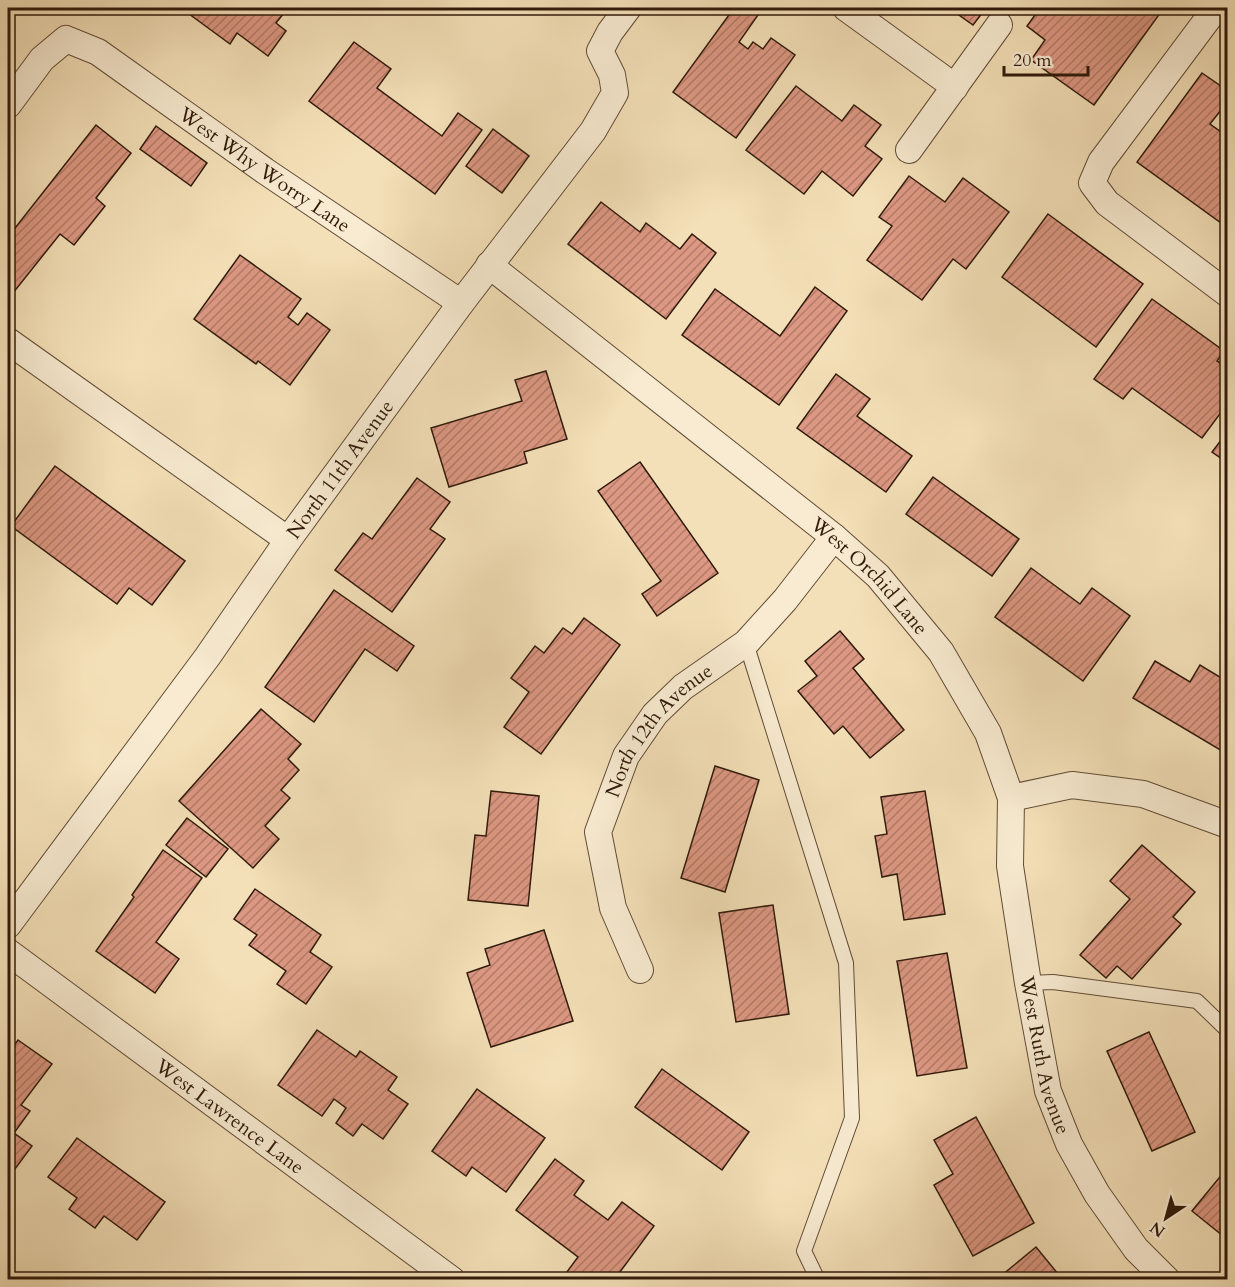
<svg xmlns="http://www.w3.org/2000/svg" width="1235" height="1287" font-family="Cardo,serif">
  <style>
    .building { fill: url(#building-hatch); stroke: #301a0b; stroke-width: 1.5 }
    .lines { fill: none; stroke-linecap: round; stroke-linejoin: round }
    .lane-casing { stroke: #614c36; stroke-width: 16 }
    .street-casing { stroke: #614c36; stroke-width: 28 }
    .lane { stroke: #f8ebd1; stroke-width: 14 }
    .street { stroke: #f8ebd1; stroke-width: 26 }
    .labels { text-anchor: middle; stroke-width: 5; stroke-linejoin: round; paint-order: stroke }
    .street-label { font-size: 20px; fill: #301a0b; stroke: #f8ebd1 }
  </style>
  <defs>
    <pattern id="building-hatch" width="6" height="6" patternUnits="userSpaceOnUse" patternTransform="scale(1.5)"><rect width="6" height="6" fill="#dd9883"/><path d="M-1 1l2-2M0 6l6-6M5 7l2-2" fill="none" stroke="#b47b69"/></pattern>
  </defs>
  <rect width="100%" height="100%" fill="#f4e0b8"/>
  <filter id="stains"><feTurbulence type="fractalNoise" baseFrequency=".00333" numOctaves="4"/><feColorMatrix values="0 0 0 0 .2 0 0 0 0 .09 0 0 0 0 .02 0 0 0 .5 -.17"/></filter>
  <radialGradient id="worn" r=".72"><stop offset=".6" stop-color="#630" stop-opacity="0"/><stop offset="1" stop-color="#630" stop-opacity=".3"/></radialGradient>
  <g class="building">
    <path d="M181,8H288L276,23L286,31L268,56L237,33L230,44Z"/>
    <path d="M734,8H748L758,15L739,42L748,49L753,42L763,49L771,38L795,55L736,138L673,92Z"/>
    <path d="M949,8H986L973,25Z"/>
    <path d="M1040,8H1161L1163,9L1094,105L1031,60L1045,40L1027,26Z"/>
    <path d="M354,42L391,69L377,88L442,136L458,113L482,130L435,194L309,101Z"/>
    <path d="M1202,73L1228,91V101L1210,124L1228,137V228L1137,162Z"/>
    <path d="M796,86L842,121L854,105L881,125L865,146L882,159L853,196L822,171L804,194L746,150Z"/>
    <path d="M96,125L131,153L96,198L105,206L74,245L60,234L13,293L8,289V237Z"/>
    <path d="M156,126L207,163L191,186L140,149Z"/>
    <path d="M493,129L529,156L502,193L466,166Z"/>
    <path d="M909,176L945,202L963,178L1009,212L966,269L953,259L922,300L867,260L892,226L879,217Z"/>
    <path d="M601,202L640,232L646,223L680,249L692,234L716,253L666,319L568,244Z"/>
    <path d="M1048,214L1143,284L1096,347L1002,277Z"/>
    <path d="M240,255L301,299L288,317L298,325L307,313L330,330L290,385L258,361L256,364L194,319Z"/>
    <path d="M815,287L847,311L779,405L682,335L715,289L780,336Z"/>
    <path d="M1152,299L1224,351L1217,361L1228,368V403L1202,438L1132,388L1123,399L1094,379Z"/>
    <path d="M546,371L567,439L524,452L527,463L449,487L431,428L522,401L515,380Z"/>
    <path d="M836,374L870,399L857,416L912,456L886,492L797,428Z"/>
    <path d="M1228,431V463L1212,452Z"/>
    <path d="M640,462L718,573L657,616L642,594L661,581L598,491Z"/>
    <path d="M55,466L185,561L152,605L129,588L117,604L11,526Z"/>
    <path d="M933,477L1019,539L992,576L906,514Z"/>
    <path d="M417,478L450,502L430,529L445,539L392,612L335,570L363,533L372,539Z"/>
    <path d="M1031,568L1080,604L1092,588L1130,616L1083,681L995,617Z"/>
    <path d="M334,590L414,646L397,671L365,649L314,722L265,687Z"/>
    <path d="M584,618L620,645L541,754L504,727L529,692L511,678L535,646L544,653L563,628L572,634Z"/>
    <path d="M840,631L864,659L853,668L904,730L870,758L843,726L834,734L798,691L817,676L805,661Z"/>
    <path d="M1155,661L1190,682L1200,665L1228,682L1227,754L1133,698Z"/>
    <path d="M261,709L301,744L288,759L299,770L281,790L290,798L265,826L279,839L253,868L179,801Z"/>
    <path d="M715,766L759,780L725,892L681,878Z"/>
    <path d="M491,791L539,796L528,906L468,900L475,835L486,836Z"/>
    <path d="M925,791L945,914L904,920L897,874L882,877L875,836L887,834L881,797Z"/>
    <path d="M187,818L228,849L206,877L166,845Z"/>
    <path d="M1142,845L1195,892L1173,917L1181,924L1132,979L1117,966L1106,978L1080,955L1130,899L1110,881Z"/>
    <path d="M163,850L202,878L156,942L179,959L155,993L96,951L134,897L132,895Z"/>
    <path d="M255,889L321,935L310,952L332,967L306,1004L277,984L286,971L249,945L257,935L234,919Z"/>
    <path d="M773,905L789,1014L736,1022L719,913Z"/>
    <path d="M544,930L573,1021L491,1047L467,973L490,965L485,949Z"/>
    <path d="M947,953L967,1068L917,1076L897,961Z"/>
    <path d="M317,1030L356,1057L360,1051L397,1077L388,1090L408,1104L383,1139L362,1124L353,1136L336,1123L346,1108L334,1099L322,1116L278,1085Z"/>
    <path d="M1149,1032L1195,1132L1152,1151L1107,1051Z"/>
    <path d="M18,1040L52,1064L21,1105L30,1111L14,1133L32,1146L9,1177L8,1054Z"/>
    <path d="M662,1069L749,1132L722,1170L635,1107Z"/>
    <path d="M477,1089L545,1138L506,1192L472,1167L466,1176L432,1151Z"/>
    <path d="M976,1117L1034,1223L973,1256L934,1185L953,1174L934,1140Z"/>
    <path d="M77,1138L165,1202L137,1240L104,1216L95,1228L69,1209L77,1198L48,1177Z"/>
    <path d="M555,1159L584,1181L574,1195L608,1220L622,1202L654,1226L614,1280H561L578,1257L516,1210Z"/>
    <path d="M1228,1167V1240L1192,1211Z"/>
    <path d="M1036,1247L1063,1280H996Z"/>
  </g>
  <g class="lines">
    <defs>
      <g id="lane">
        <path d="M746,643L846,963L852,1118L804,1251L818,1280"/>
        <path d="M1028,983L1053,982L1197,1001L1228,1031"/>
      </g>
      <g id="street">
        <path d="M846,8L955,87"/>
        <path d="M1216,8L1101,162L1092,183L1107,203L1228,294"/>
        <path id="s1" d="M8,105L42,59L66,39L98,52L265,171L461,303"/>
        <path d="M909,150L999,25"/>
        <path id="s2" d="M489,265L834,537L878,576L941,652L988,733L1011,798L1010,866L1028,983L1048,1091L1069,1144L1097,1194L1136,1249L1167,1280"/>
        <path d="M8,341L288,540"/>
        <path d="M1011,798L1072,785L1143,794L1228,825"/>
        <path id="s3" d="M8,925L208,656L288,540L461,303L593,131L615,93L612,75L600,51L610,32L628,8"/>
        <path id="s4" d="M8,952L452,1280"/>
        <path id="s5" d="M640,970L613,908L598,832L626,756L655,714L683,687L746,643L785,600L834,537"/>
      </g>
    </defs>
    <use href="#lane" class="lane-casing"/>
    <use href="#street" class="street-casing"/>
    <use href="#lane" class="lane"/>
    <use href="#street" class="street"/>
  </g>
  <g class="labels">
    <g class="street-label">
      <text dy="7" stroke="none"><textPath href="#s1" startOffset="327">West Why Worry Lane</textPath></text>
      <text dy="7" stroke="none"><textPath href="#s3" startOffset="564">North 11th Avenue</textPath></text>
      <text dy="7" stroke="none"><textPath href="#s2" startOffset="492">West Orchid Lane</textPath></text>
      <text dy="7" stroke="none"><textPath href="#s5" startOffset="266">North 12th Avenue</textPath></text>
      <text dy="7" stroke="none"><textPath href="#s2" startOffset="1020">West Ruth Avenue</textPath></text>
      <text dy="7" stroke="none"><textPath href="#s4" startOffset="276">West Lawrence Lane</textPath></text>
    </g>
  </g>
  <rect width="1235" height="1287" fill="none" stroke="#f4e0b8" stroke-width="30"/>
  <rect x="9" y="9" width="1217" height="1269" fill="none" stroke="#301a0b" stroke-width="3"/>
  <rect x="15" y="15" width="1205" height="1257" fill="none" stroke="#301a0b" stroke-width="1.5"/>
  <g transform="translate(1166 1218) rotate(216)" stroke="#f8ebd1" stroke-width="4.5" paint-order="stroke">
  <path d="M0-4.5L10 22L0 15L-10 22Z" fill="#301a0b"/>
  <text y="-9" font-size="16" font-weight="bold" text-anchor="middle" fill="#301a0b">N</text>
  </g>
  <path d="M1004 66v9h84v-9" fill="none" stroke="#301a0b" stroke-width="3"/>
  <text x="1013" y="66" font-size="18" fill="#301a0b" stroke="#f8ebd1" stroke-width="4.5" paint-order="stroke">20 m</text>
  <rect width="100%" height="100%" filter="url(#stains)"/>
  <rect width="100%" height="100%" fill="url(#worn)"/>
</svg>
